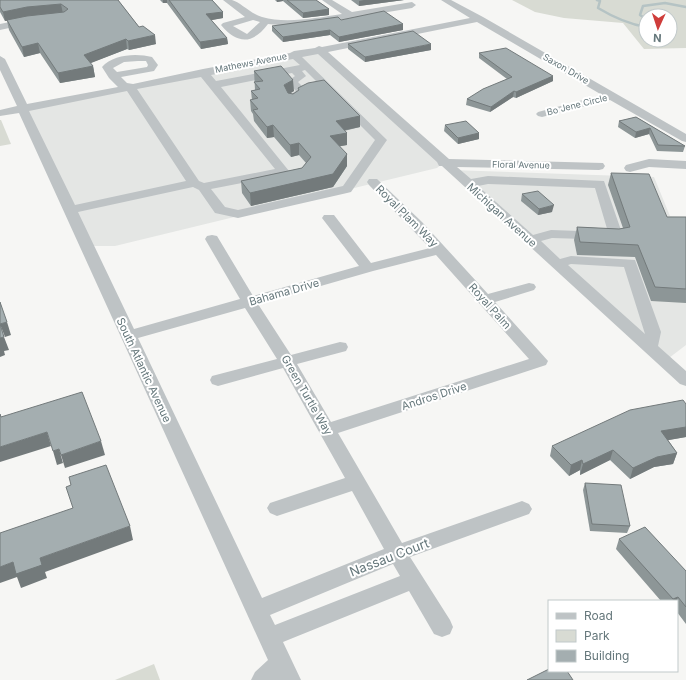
<svg xmlns="http://www.w3.org/2000/svg" width="686" height="680" font-family="Inter,sans-serif">
  <style>
    .built { fill: #e4e6e4 }
    .green { fill: #d8dbd3; fill-rule: evenodd }
    .lines { fill: none; stroke-linecap: round; stroke-linejoin: round }
    .stream { stroke: #b5c3c4; stroke-width: 2.5 }
    .minor { fill: #bec3c5; fill-rule: evenodd }
    .wall { fill: #8d9697 }
    .shaded-wall { fill: #737a7b }
    .building { fill: #a4aeb0; stroke: #737a7b }
    .labels { text-anchor: middle; stroke-width: 4; stroke-linejoin: round; paint-order: stroke }
    .far-street-label { font-size: 9px; fill: #65777b; stroke: #fff }
    .street-label { font-size: 11px; fill: #65777b; stroke: #fff }
    .near-street-label { font-size: 13px; fill: #65777b; stroke: #fff }
  </style>
  <rect width="100%" height="100%" fill="#f6f6f4"/>
  <g class="built">
    <path d="M319,49L443,163L437,168L115,246H87L22,107Z"/>
    <path d="M451,170L654,177L670,216L686,217V345L665,361Z"/>
  </g>
  <g class="green">
    <path d="M512,0H686V48L644,49L623,23L564,18L535,12ZM646,16H670V40H646Z"/>
    <path d="M0,120H1L11,144L0,146Z"/>
    <path d="M154,664L160,680H115Z"/>
  </g>
  <g class="lines">
    <g class="stream">
      <path d="M597,0L600,1L598,8C613,17 628,24 646,27"/>
      <path d="M646,19L640,15L643,6L665,3L686,7"/>
    </g>
    <g class="minor">
      <path d="M223,0C225,0 230,0 232,0C240,2 251,14 262,17C286,24 316,18 342,14L322,0H332L352,12L412,2L416,5L412,8L310,25L289,26L268,24C253,44 238,45 221,25L223,23L245,17ZM253,20L260,22L247,34L233,26Z"/>
      <path d="M441,0H451L483,17L686,134V142L682,141L610,100L542,117L538,116L536,114L538,112L602,95L477,22L328,52L449,159L603,163L605,166L603,169L599,170L457,167L471,179L488,176L604,181L623,236L621,239L616,240L552,238L541,241L560,259L571,256L635,260L661,332L658,346L686,371V386L680,384L442,166H439L437,162L318,54L302,57L387,140L351,192L347,193L238,218L215,213L199,190L193,187L78,212L134,329L240,299L205,239L207,236L212,235L217,236L253,296L359,266L322,218L324,215H334L371,263L430,248L369,185L367,182L369,179H377L422,222L488,294L529,283L534,284L536,287L534,290L495,302L548,361L546,365L338,433L402,543L522,501L529,504L532,509L529,514L410,557L450,620L453,627L450,634L442,637L434,634L409,591L283,642L301,680H251L255,672L268,660L19,113L0,116V110L17,106L0,70V56L5,59L27,104L118,87L109,78L102,67C113,54 137,53 152,57L158,65L154,71L121,77L127,83L133,84L203,69L290,53L294,51L315,48L319,46L322,47L470,18ZM293,59L300,65L216,81L211,75ZM138,61H146L148,65L147,67L117,72L113,68L124,62ZM305,70L375,140L343,186L238,210L225,207L211,189L283,175L287,174L289,171L221,87L292,73L295,76L287,82L296,91L286,97L288,101H296L297,98L307,94L308,92L298,82L306,76L302,71ZM201,77L275,169L204,183L199,181L137,89ZM127,91L186,181L75,205L29,111ZM488,184L595,188L608,232L551,230L533,235L478,186ZM436,255L529,359L331,422L297,364L346,351L348,347L346,343L340,342L291,355L258,304L373,271ZM571,264L624,267L645,334L568,265ZM245,308L277,359L212,376L210,380L212,384L218,386L283,368L345,478L270,503L267,508L270,513L277,516L352,491L384,549L262,598L138,338ZM393,564L400,576L275,625L270,615Z"/>
      <path d="M29,18L32,19L34,21L32,23L0,30V24Z"/>
      <path d="M649,159L686,161V169L649,167L630,172L626,171L624,168L626,165Z"/>
    </g>
  </g>
  <g class="wall">
    <path d="M0,0H118L139,27L156,44L129,50L127,49L90,63L93,66L95,77L60,83L40,53L24,57L9,30L7,21H5L0,12Z"/>
    <path d="M160,0H212L223,12V18L211,20L227,38L228,44L201,49L167,3H163Z"/>
    <path d="M275,0H316L329,9V15L303,18L283,1L277,2Z"/>
    <path d="M351,0H404L359,6Z"/>
    <path d="M341,20L403,24V30L339,42L330,35L283,42L272,31V26Z"/>
    <path d="M348,44L431,50L365,62L348,49Z"/>
    <path d="M479,53L553,76V81L516,98L513,97L490,112L466,105L467,99L507,79L479,58Z"/>
    <path d="M254,71L294,91L289,93L293,94L299,91L298,88L360,116V127L344,131L347,133V145L340,146L347,166L333,187L251,206L242,193L241,181L302,168L306,163L299,155L291,157L274,137L267,138L254,121L253,114L251,111L250,100H252L251,91L255,90Z"/>
    <path d="M636,117L685,146L683,152L657,151L649,134L635,138L618,127L619,121Z"/>
    <path d="M445,125L479,133V139L458,144L444,131Z"/>
    <path d="M611,173L667,217H686V303L651,301L635,257L577,255L574,240L577,227L619,229L623,228L608,185Z"/>
    <path d="M522,194L552,212L538,215L521,201Z"/>
    <path d="M686,404V437L668,440L677,453L673,464L654,467L630,479L610,460L580,475V470L569,476L550,456L552,446Z"/>
    <path d="M585,483L630,526L627,533L590,531L583,490Z"/>
    <path d="M619,539L686,571V624L677,612V601H661L616,549Z"/>
  </g>
  <g class="shaded-wall">
    <rect x="163" y="0" width="4" height="3"/>
    <path d="M277,0H283V1L277,2Z"/>
    <path d="M364,0H404L359,6V1Z"/>
    <path d="M61,4L63,14L29,17L5,21L3,12L27,7Z"/>
    <path d="M329,9V15L303,18V13Z"/>
    <path d="M223,12V18L207,21L206,14Z"/>
    <path d="M403,24V30L339,42V37Z"/>
    <path d="M330,30V35L283,42V37Z"/>
    <path d="M155,35L156,44L129,50L128,41Z"/>
    <path d="M227,38L228,44L201,49L200,42Z"/>
    <path d="M126,39L127,49L86,65L84,55Z"/>
    <path d="M38,43L40,53L24,57L22,47Z"/>
    <path d="M431,44V50L365,62V57Z"/>
    <path d="M93,66L95,77L60,83L58,73Z"/>
    <path d="M553,76V81L516,98V92Z"/>
    <path d="M293,80L294,91L285,97L284,85Z"/>
    <path d="M514,91L513,97L490,112L491,107Z"/>
    <path d="M360,116V127L336,132V121Z"/>
    <path d="M273,125L274,137L267,138V127Z"/>
    <path d="M650,128L649,134L635,138L636,132Z"/>
    <path d="M347,133V145L330,148V136Z"/>
    <path d="M479,133V139L458,144V138Z"/>
    <path d="M299,143V155L291,157L290,145Z"/>
    <path d="M347,154V166L333,187L251,206L250,193Z"/>
    <path d="M554,205L552,212L538,215L539,209Z"/>
    <path d="M7,322L11,335L5,337L0,324Z"/>
    <path d="M4,337L9,350L4,351L5,355L0,357V338Z"/>
    <path d="M686,427V437L658,442L661,431Z"/>
    <path d="M47,432L51,446L0,462V447Z"/>
    <path d="M101,441L105,455L65,468L61,455Z"/>
    <path d="M59,449L63,463L57,465L53,451Z"/>
    <path d="M613,450L610,460L580,475L583,464Z"/>
    <path d="M677,453L673,464L654,467L630,479L633,468L657,457Z"/>
    <path d="M582,460L580,470L569,476L571,465Z"/>
    <path d="M130,526L133,540L45,572L47,578L21,588L17,577L0,583V567L13,562L40,558Z"/>
    <path d="M678,597L676,601H672L673,599Z"/>
  </g>
  <g class="building">
    <path d="M0,0H118L139,27L143,26L155,35L128,41L126,39L84,55L93,66L58,73L38,43L22,47L7,20L27,16L64,12L68,9L61,4L27,7L3,12L0,7Z"/>
    <path d="M169,0H212L223,12L206,14L227,38L200,42Z"/>
    <path d="M287,0H316L329,9L303,13Z"/>
    <path d="M384,11L403,24L339,37L330,30L283,37L272,26L338,17L341,20Z"/>
    <path d="M413,31L431,44L365,57L348,44Z"/>
    <path d="M506,48L553,76L516,92L514,91L491,107L467,99L483,89L512,77L479,53Z"/>
    <path d="M281,66L293,80L284,85L288,93L293,94L299,90L298,88L308,83L324,80L360,116L336,121L347,133L330,136L347,154L333,174L250,193L241,181L302,168L311,157L299,143L290,145L273,125L267,127L253,110L258,109L250,100L258,98L251,91L260,89L254,82L263,81L254,71Z"/>
    <path d="M636,117L685,146L658,145L650,128L636,132L619,121Z"/>
    <path d="M466,121L479,133L458,138L445,125Z"/>
    <path d="M611,173L649,174L667,217H686V289L655,287L638,245L580,242L577,227L619,229L630,227Z"/>
    <path d="M538,191L554,205L539,209L522,194Z"/>
    <path d="M0,302L7,322L0,324L4,337L0,338Z"/>
    <path d="M82,392L101,441L61,455L59,449L53,451L47,432L0,447V414L1,417Z"/>
    <path d="M683,400L686,404V427L661,431L677,453L657,457L633,468L613,450L583,464L582,460L571,465L552,446L630,410Z"/>
    <path d="M106,465L130,526L40,558L42,565L16,574L13,562L0,567V533L73,508L66,487L71,485L69,477Z"/>
    <path d="M585,483L621,485L630,526L592,524Z"/>
    <path d="M645,527L686,571V607L678,597L673,599L619,539Z"/>
    <path d="M549,669V671H567L573,680H527Z"/>
  </g>
  <g class="labels">
    <g class="far-street-label">
      <text transform="translate(251 63) rotate(-11)" y="3">Mathews Avenue</text>
      <text transform="translate(566 69) rotate(30)" y="3">Saxon Drive</text>
      <text transform="translate(577 105) rotate(-14)" y="3">Bo Jene Circle</text>
      <text transform="translate(521 165) rotate(1)" y="3">Floral Avenue</text>
    </g>
    <g class="street-label">
      <text transform="translate(502 215) rotate(42)" y="4">Michigan Avenue</text>
      <text transform="translate(407 216) rotate(45)" y="4">Royal Plam Way</text>
      <text transform="translate(284 292) rotate(-16)" y="4">Bahama Drive</text>
      <text transform="translate(490 306) rotate(48)" y="4">Royal Palm</text>
      <text transform="translate(144 370) rotate(65)" y="4">South Atlantic Avenue</text>
      <text transform="translate(307 395) rotate(60)" y="4">Green Turtle Way</text>
      <text transform="translate(434 396) rotate(-18)" y="4">Andros Drive</text>
    </g>
    <g class="near-street-label">
      <text transform="translate(389 557) rotate(-21)" y="5">Nassau Court</text>
    </g>
  </g>
  <rect x="548" y="600" width="130" height="72" fill="#ffffff" stroke="#c1c9ca"/>
  <rect x="556" y="613" width="20" height="6" fill="#bec3c5" stroke="#c1c9ca"/>
  <text x="584" y="620" font-size="12" fill="#65777b">Road</text>
  <rect x="556" y="630" width="20" height="12" fill="#d8dbd3" stroke="#c1c9ca"/>
  <text x="584" y="640" font-size="12" fill="#65777b">Park</text>
  <rect x="556" y="650" width="20" height="12" fill="#a4aeb0" stroke="#c1c9ca"/>
  <text x="584" y="660" font-size="12" fill="#65777b">Building</text>
  <g transform="translate(658 28) rotate(183)"><circle r="19" fill="#ffffff" stroke="#c1c9ca"/>
  <path d="M0-3L7 15L0 10L-7 15Z" fill="#cf3d3b"/>
  <text y="-6" font-size="11" font-weight="bold" text-anchor="middle" fill="#65777b">N</text>
  </g>
</svg>
